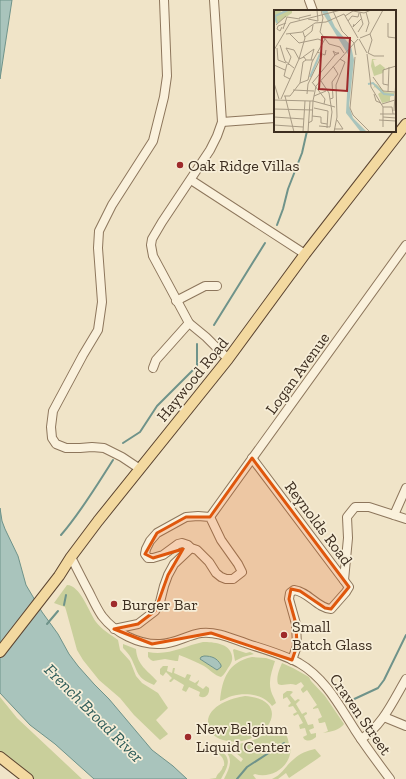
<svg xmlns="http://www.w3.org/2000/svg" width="406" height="779" font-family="'Zilla Slab',serif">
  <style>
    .green { fill: #c9cf9b; fill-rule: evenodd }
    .water { fill: #a9c4bc; stroke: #6f938a }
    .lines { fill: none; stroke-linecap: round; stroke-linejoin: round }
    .stream { stroke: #6f938a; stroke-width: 2 }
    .minor-casing { stroke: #8d765c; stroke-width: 10 }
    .major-casing { stroke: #5b4430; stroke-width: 12 }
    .minor { stroke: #faf1dc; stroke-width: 8 }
    .major { stroke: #f3d9a0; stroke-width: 10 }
    .marked { fill: #df570d; fill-opacity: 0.2; stroke: #df570d; stroke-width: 3; stroke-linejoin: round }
    .poi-dot { fill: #9e2a2b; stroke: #f7eed8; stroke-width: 1.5 }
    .labels { text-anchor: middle; stroke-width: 3.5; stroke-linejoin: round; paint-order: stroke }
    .poi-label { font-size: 16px; fill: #3d2e20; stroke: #f7eed8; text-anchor: start }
    .street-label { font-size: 16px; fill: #3d2e20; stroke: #f7eed8 }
    .water-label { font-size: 17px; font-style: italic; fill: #2f5d5a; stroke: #f7eed8 }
    .inset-river { fill: none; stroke: #a9c4bc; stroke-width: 2 }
    .inset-road { fill: none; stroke: #a89b85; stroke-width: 1 }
    .view { fill: #9e2a2b; fill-opacity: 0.15; stroke: #9e2a2b; stroke-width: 2 }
    .inset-edge { fill: none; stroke: #3d2e20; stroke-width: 2 }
  </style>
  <rect width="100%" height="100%" fill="#f0e4c8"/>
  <g class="green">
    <path d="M67,585C80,585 89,612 96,622C101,629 111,635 118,640L120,650L130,661L136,676L142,683L158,693L168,708L156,720L168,734L160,740L134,715L120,698L99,680L83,660L77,650L66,610L65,607L54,603Z"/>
    <path d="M203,642C213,642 230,643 232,656C233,660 231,664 228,668C226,671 224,675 221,677C215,676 209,669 204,666C196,662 188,658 179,655L178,661H176L165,659L153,661L151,660L148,657V652C169,656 184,646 203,642ZM204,656C212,656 217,658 221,665V667L217,670L200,659Z"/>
    <path d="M123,644L136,649C137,665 147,670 157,681L154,685C136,677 139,674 131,658C129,654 126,651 123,648Z"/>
    <path d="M234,649L246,653L250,652L254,654L243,657L235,661L233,650Z"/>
    <path d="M252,657L266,658L275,661C272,671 268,680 271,691C272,695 275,699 276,703L272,706C263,694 246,692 232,696C228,697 224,700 220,701C222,679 228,662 252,657Z"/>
    <path d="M282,663L293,668L309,677L311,681L325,696L344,724C340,730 330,732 323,733L328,731L325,722L321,723H319L318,719L322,717L318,708L313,709V708L317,705L307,690L303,693L301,690V689L304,686L301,682L296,685C288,682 283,687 278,684C276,677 279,670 282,663Z"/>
    <path d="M163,666H168L167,671L172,673L173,668H175L174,673L185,678L187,674L191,675L189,680L195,683L199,680V681L197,685L203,689L206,686L209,688C210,694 205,700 199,696L200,692L189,687L186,692L182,690L184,685L174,679L171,682H170L169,681L172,678L166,672L163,676L160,674V669Z"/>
    <path d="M287,691H291L293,692L290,695L295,701L298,699L300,700L296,704L302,714L306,712L307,713V714L304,716L308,725L313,724L314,728L309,730L311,734L316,733V737C313,740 308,742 304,739L303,737L307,735L305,728L300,729L299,725L303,723L298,714L294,716L293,714L297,712L293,706L289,707L288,706L291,703L287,697L283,699V694Z"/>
    <path d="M245,696C299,700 262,754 220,739C213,736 208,730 208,723C207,706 232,698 245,696Z"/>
    <path d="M0,697L17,718L82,779H29L0,755Z"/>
    <path d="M275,728C284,729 288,735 289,745C290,747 291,751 290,754C287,769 269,779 255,774L253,775L256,779H224C230,767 235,757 221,748V745L241,762L243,759L228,746L227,743C238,745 251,743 261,736C266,733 269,729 275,728Z"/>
    <path d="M315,749L321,756L317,759L289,778L286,773L278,779H272C283,774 285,766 294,759C300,753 307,751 315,749Z"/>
    <path d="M218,750C234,757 227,768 221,779H209L216,778C217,773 222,772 223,766H224C225,760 222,756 217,753Z"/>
  </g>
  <g class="water">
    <path d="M0,0H12L0,79Z"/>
    <path d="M0,508L2,521L5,529L18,556L26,585L42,612L58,634L69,654L78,666L94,684L109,699L152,750L173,766L187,779H94L55,744L30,725L0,693Z"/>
    <path d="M204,656C212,656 217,658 221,665V667L217,670L200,659L201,657Z"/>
  </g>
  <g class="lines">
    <g class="stream">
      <path d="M277,225L283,209L288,189L302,153L307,131"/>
      <path d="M214,325L265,243"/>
      <path d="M123,443L140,432L157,406L197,366V344"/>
      <path d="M61,535C81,512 97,485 113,460"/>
      <path d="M64,605L66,595"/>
      <path d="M47,624L58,611"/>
      <path d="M350,701L378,688L384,680L406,635"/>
      <path d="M237,779L247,767L284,743"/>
    </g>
    <defs>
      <g id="minor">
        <path d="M214,0L222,122L217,136L210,150L162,222L152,239L151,245L153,256L189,323L206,337L228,359"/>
        <path d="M309,0L313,11"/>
        <path d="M222,122L275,118"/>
        <path d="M191,180L305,254"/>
        <path d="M176,301L205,286H217"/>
        <path d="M153,368L156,360L189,323"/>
        <path d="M252,458L349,587L346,592L331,609C317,608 309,592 294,590L290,593L289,599L296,624L297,646L292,660"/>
        <path d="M140,469L122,457L104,448L92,447L80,448H66L56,444L52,438L51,427L53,411L83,355L98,330L102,302L98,248L99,231L112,205L153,141L164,97L167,76L164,0"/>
        <path d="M394,515L406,488"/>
        <path d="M198,516L210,517L221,540L238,564L242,572L233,579H226L221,577L216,573L209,562L197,550L191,548L188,545L182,543L178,544L163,555L153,558H148L145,554L146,549L150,541L157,533L186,517Z"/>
        <path d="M210,517L406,245"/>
        <path d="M71,557C77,569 83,581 89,592C93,600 97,609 102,616C115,633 139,645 160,644C175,644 187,635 201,633C218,631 235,640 251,645C267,650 284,655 299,663C325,678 339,705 355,730C366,747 378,763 390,779"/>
        <path d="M344,580L348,538L347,517L355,507H369L406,519"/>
        <path d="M114,629L138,624L155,611L160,602L164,586L168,575L174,564L191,548"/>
        <path d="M384,717L406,726"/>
        <path d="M361,739C383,725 393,701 406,679"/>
      </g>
      <g id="major">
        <path d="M0,652L59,576L71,557L98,521L228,359L305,254L406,124"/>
        <path d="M0,757L28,779"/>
      </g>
    </defs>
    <use href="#minor" class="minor-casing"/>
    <use href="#major" class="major-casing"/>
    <use href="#minor" class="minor"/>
    <use href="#major" class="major"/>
  </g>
  <path class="marked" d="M252,458L349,587L331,609L325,608L300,591L291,589L289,599L296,624L297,646L292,660L211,633L152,644L114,629L138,624L155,611L168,575L183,549L153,558L145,554L157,533L186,517H210Z"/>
  <g class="poi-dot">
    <circle cx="180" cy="165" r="4"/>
    <circle cx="114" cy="604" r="4"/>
    <circle cx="284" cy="635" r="4"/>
    <circle cx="188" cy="737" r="4"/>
  </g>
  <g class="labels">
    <g class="poi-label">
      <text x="188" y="171">Oak Ridge Villas</text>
      <text x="122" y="610">Burger Bar</text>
      <text x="292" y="632">Small<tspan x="292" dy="18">Batch Glass</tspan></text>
      <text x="196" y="734">New Belgium<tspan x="196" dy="18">Liquid Center</tspan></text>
    </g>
    <g class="street-label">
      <text transform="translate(297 373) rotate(-54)" y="6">Logan Avenue</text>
      <text transform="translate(192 379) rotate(-51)" y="6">Haywood Road</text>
      <text transform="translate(319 523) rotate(53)" y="6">Reynolds Road</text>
      <text transform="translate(361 714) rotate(55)" y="6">Craven Street</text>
    </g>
    <g class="water-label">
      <text transform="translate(94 713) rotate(45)" y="6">French Broad River</text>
    </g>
  </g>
  <g transform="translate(274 10)">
    <rect width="122" height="122" fill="#f0e4c8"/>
    <path d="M6,0L7,2L18,0V3L2,14L0,1ZM98,49H103L99,50L101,57L106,54L111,58L109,63L100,66L97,56ZM102,74L111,82L121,83L116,87V91L108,93L104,84L107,82L101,77L99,78Z" fill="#c9cf9b"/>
    <path d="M47,0H53L61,17L77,36L80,50L75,96L79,108L93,122L86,121L72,103L75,46Z" fill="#a9c4bc"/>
    <path class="inset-river" d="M3,13L1,6L14,0M36,67L46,44M94,74L99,73L110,84L120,85"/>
    <path class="inset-road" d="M47,0L49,8L46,22L55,34L66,37L70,43M59,1L68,21L80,33L82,45M92,2L95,13L92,22M71,6L79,1L90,3L97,0M25,8L37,5M34,9L44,11L43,0M74,11L78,6L84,7L85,3M114,13V27L122,28M80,14L79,17L87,9M2,15L12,6M8,17L6,21L3,19L4,16L12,13M9,19L13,7L26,9M84,22L89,14L86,3M12,24L28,22L41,13L52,12L70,4L84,28M16,24L25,33L44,29L49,31M31,27L38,21L39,15M86,28L96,24L109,0M85,29L93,43M6,35L11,51L20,58M3,38L4,50L12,53M12,38L20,40L25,49L30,47L32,50H39M12,38L17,47L14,55M0,40L16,13L67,0M59,41L62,43H65L61,45ZM43,42L51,45L52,40M94,43L100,46H110M94,43L98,30L96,24M93,44L97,77L109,97V117M29,47L40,39L37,50M81,47L76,98L79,105L96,122M13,54L10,66L16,69M0,55L11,60M99,67L109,81L121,82M38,72L51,89L50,94M39,72L61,45M0,73L5,89M26,73L29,52L32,50M114,75L109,74V60L122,56M19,80L40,81M114,82L115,57M33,84L34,74L48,45M100,84L102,91L107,93M10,86H16L26,73L34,70L38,52L51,29M11,86L20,122M40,86L52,81M7,89L25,49L31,28L29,22M56,89L59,88L58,72L64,64L59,56M0,90L36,91M36,91H39L42,76L84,29M108,94L121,90M109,97H118L119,104M40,98L54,101L53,118M0,99L39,100M120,101L122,69M106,104H122M38,106L47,107V113L53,114M0,107L30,109M109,107L122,108M105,110L122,111M34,113L38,111L39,91L61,97M0,115L29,117M45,116L56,117L58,102L55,83L47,71M60,119H69L63,110M29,122L31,91M34,122L36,91M60,122L63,107L62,75L71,52L66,49"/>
    <path class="view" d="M48,27L76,28L73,81L45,79Z"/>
    <rect width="122" height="122" class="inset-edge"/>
  </g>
</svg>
